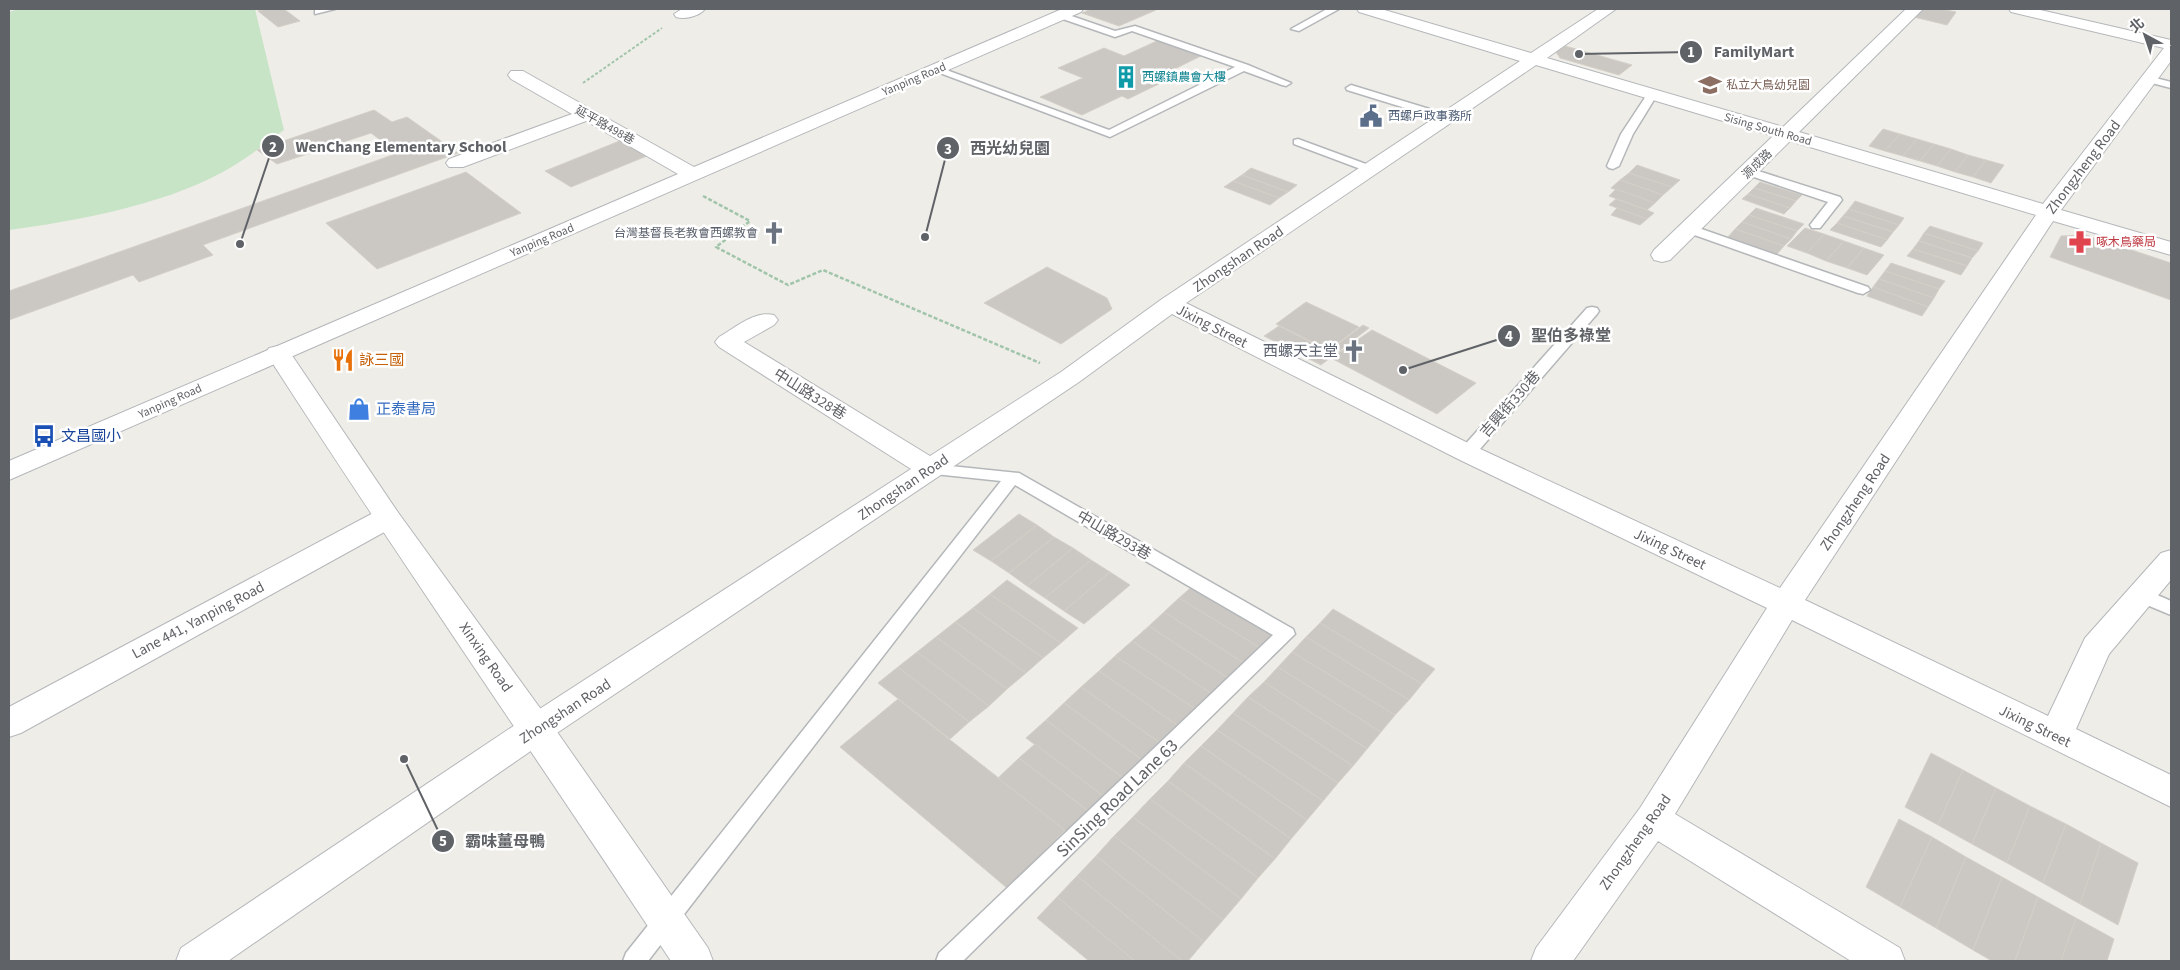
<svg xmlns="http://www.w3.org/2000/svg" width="2180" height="970" font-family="'Source Sans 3','Noto Sans TC',sans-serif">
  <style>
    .green { fill: #c7e4c7 }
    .building { fill: #cbc8c4; stroke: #d4cfc6 }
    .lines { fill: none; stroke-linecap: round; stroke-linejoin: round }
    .service-casing { stroke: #b4b7ba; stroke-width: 3 }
    .minor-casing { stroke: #b4b7ba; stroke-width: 2 }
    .tertiary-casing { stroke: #b4b7ba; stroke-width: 2 }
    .path-far1 { stroke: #a0c5aa; stroke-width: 2; stroke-dasharray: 3 2; stroke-linecap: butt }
    .path { stroke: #a0c5aa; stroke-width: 2.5; stroke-dasharray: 4 2; stroke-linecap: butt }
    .service { fill: #fff; fill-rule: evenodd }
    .minor { fill: #fff; fill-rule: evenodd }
    .tertiary { fill: #fff; fill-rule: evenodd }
    .labels { text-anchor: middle; stroke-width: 5; stroke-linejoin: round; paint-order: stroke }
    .far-culture-label { font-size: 12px; fill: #0d838f; stroke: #fff; text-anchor: start }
    .far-street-label { font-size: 12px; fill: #5f6266; stroke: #fff }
    .far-education-label { font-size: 12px; fill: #785e54; stroke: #fff; text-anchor: start }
    .far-service-label { font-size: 12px; fill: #4e5e75; stroke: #fff; text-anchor: start }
    .far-worship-label { font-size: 12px; fill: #5b616d; stroke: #fff; text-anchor: end }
    .far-health-label { font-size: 12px; fill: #be3a42; stroke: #fff; text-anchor: start }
    .street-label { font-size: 15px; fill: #5f6266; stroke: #fff }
    .worship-label { font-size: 15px; fill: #5b616d; stroke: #fff; text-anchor: end }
    .food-label { font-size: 15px; fill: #c56008; stroke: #fff; text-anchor: start }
    .shop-label { font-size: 15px; fill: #366cbe; stroke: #fff; text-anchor: start }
    .transit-label { font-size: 15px; fill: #164399; stroke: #fff; text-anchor: start }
    .near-street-label { font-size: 18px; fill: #5f6266; stroke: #fff }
    .leader { fill: none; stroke: #5f6266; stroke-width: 2 }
    .callout-dot { fill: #5f6266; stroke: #fff; stroke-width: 2 }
    .mark-label { font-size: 15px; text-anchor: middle; font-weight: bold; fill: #fff }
    .callout-label { font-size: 16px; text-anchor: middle; font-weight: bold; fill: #5f6266; stroke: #fff; stroke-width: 5; stroke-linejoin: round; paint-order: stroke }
  </style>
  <rect width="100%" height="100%" fill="#efede8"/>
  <path class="green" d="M19,9H255L284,130C264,145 243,161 221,173C162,205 76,221 9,230V12Z"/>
  <g class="building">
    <path d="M267,9H284L300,21L278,27L258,11Z"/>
    <path d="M1091,9H1152L1156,10L1119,26L1082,13Z"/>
    <path d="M1920,9H1941L1956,12L1947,25L1914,17Z"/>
    <path d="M1159,40L1201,56L1166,73L1175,76L1128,99L1122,96L1082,115L1040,97L1083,78L1058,68L1104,48L1124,56Z"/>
    <path d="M1565,46L1632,65L1619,75L1560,58L1556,52Z"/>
    <path d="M374,110L392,122L407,117L458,153L203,245L213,255L139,282L133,275L9,320V291L398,153L371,133L277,164L257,150Z"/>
    <path d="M1883,129L1900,134L1885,151L1869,146Z"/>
    <path d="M1900,134L1917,139L1903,156L1885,151Z"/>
    <path d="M627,138L654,153L571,187L545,171Z"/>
    <path d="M1917,139L1934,144L1920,161L1903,156Z"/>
    <path d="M1934,144L1951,149L1937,166L1920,161Z"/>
    <path d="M1951,149L1968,155L1955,172L1937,166Z"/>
    <path d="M1968,155L1986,160L1973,177L1955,172Z"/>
    <path d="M1986,160L2004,165L1991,183L1973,177Z"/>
    <path d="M1637,165L1680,180L1672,187L1629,173Z"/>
    <path d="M1251,168L1297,185L1288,192L1242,175Z"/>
    <path d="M466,172L521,213L377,269L326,223Z"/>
    <path d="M1629,173L1672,187L1663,195L1620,180Z"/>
    <path d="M1242,175L1288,192L1279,198L1233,181Z"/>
    <path d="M1620,180L1663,195L1655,203L1611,188Z"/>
    <path d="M1233,181L1279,198L1270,205L1224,187Z"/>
    <path d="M1760,182L1802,195L1796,201L1754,188Z"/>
    <path d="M1754,188L1796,201L1790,208L1748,194Z"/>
    <path d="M1616,189L1655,203L1647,210L1609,196Z"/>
    <path d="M1748,194L1790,208L1784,214L1742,199Z"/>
    <path d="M1616,199L1647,210L1654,213L1647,219L1609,205Z"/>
    <path d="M1855,201L1904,218L1899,225L1849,209Z"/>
    <path d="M1617,208L1647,219L1640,225L1611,215Z"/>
    <path d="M1756,208L1804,224L1797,231L1749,215Z"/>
    <path d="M1849,209L1899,225L1893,232L1843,216Z"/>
    <path d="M1749,215L1797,231L1791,239L1742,222Z"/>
    <path d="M1843,216L1893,232L1887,240L1837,223Z"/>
    <path d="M1742,222L1791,239L1784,246L1735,229Z"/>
    <path d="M1837,223L1887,240L1881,247L1830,230Z"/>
    <path d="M1930,226L1983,243L1978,251L1924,233Z"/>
    <path d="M1805,228L1824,234L1807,253L1787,246Z"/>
    <path d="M1735,229L1784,246L1777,254L1728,237Z"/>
    <path d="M1924,233L1978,251L1972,258L1919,241Z"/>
    <path d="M1824,234L1844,241L1826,261L1807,253Z"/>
    <path d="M2086,235L2171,263V300L2050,257L2061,236Z"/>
    <path d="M1844,241L1864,248L1847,268L1826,261Z"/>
    <path d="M1919,241L1972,258L1967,266L1913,249Z"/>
    <path d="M1864,248L1884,255L1867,275L1847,268Z"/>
    <path d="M1913,249L1967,266L1961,275L1907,256Z"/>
    <path d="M1891,263L1945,281L1939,289L1885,271Z"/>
    <path d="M1047,267L1107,298L1112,309L1061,344L984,303Z"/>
    <path d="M1885,271L1939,289L1934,298L1879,279Z"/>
    <path d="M1879,279L1934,298L1928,307L1873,287Z"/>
    <path d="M1873,287L1928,307L1922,316L1867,296Z"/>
    <path d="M1306,302L1359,327L1329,350L1276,324Z"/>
    <path d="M1363,325L1369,328L1321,365L1264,336L1279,326L1329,351Z"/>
    <path d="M1372,330L1476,383L1437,414L1331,358Z"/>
    <path d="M1019,514L1037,525L991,561L973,550Z"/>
    <path d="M1037,525L1054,537L1009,573L991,561Z"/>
    <path d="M1054,537L1073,548L1027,586L1009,573Z"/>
    <path d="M1073,548L1091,560L1045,598L1027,586Z"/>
    <path d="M1091,560L1110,572L1064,611L1045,598Z"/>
    <path d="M1110,572L1130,585L1084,624L1064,611Z"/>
    <path d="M1007,580L1078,628L1061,643L990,594Z"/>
    <path d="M1195,584L1277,634L1262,649L1179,598Z"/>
    <path d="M990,594L1061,643L1043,658L973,608Z"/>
    <path d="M1179,598L1262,649L1247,665L1164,612Z"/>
    <path d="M973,608L1043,658L1026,673L955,622Z"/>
    <path d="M1333,609L1435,669L1422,684L1320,623Z"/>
    <path d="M1164,612L1247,665L1231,680L1149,626Z"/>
    <path d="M955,622L1026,673L1007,689L936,637Z"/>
    <path d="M1320,623L1422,684L1409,700L1306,637Z"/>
    <path d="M1149,626L1231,680L1215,696L1132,641Z"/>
    <path d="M936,637L1007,689L989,706L917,652Z"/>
    <path d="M1306,637L1409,700L1395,715L1292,652Z"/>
    <path d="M1132,641L1215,696L1200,712L1115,656Z"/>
    <path d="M917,652L989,706L969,722L898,667Z"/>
    <path d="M1292,652L1395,715L1381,732L1278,667Z"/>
    <path d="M1115,656L1200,712L1183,729L1099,671Z"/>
    <path d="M898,667L969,722L950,739L878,683Z"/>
    <path d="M1278,667L1381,732L1367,749L1264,682Z"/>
    <path d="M1099,671L1183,729L1166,747L1081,687Z"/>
    <path d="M1264,682L1367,749L1353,766L1248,697Z"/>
    <path d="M1081,687L1166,747L1148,764L1064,703Z"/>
    <path d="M1248,697L1353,766L1338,783L1233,713Z"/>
    <path d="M898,699L1065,830L1007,888L840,747Z"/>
    <path d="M1064,703L1148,764L1130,783L1046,720Z"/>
    <path d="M1233,713L1338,783L1323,801L1217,730Z"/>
    <path d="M1046,720L1130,783L1111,802L1026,738Z"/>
    <path d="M1217,730L1323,801L1307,820L1201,746Z"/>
    <path d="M1035,744L1111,802L1096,817L1019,758Z"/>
    <path d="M1201,746L1307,820L1291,839L1184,763Z"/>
    <path d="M1931,753L1963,770L1938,825L1905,807Z"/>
    <path d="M1019,758L1096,817L1075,838L998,778Z"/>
    <path d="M1184,763L1291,839L1275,859L1168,781Z"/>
    <path d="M1963,770L1996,788L1972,844L1938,825Z"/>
    <path d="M1168,781L1275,859L1258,878L1150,799Z"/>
    <path d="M1996,788L2030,806L2007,863L1972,844Z"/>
    <path d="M1150,799L1258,878L1241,899L1133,817Z"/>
    <path d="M2030,806L2066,824L2043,883L2007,863Z"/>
    <path d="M1133,817L1241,899L1223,920L1114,836Z"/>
    <path d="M1899,819L1932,837L1900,907L1866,887Z"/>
    <path d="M2066,824L2101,843L2080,904L2043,883Z"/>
    <path d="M1114,836L1223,920L1204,942L1096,856Z"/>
    <path d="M1932,837L1966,857L1936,928L1900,907Z"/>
    <path d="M2101,843L2138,863L2118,925L2080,904Z"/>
    <path d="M1096,856L1204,942L1188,961H1182L1077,876Z"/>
    <path d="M1966,857L2002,877L1973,950L1936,928Z"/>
    <path d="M1077,876L1182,961H1135L1057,897Z"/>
    <path d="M2002,877L2038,897L2015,961H1992L1973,950Z"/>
    <path d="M1057,897L1135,961H1089L1037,918Z"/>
    <path d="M2038,897L2076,918L2061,961H2015Z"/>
    <path d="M2076,918L2114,939L2107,961H2061Z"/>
  </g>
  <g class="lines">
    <defs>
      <g id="service">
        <path d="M320,9H335L315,14V10Z"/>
        <path d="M1327,9H1339L1299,31L1291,29Z"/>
        <path d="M1057,13H1063L1115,31L1135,26L1248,65L1291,83L1286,86L1282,85L1244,71L1110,137L932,70L941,68L1109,130L1235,67L1132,31L1115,37L1057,17Z"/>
        <path d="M2148,76L2171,82V88L2144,81L2143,79Z"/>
        <path d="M1351,85L1449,115L1450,117L1445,120L1441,119L1347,90L1346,88Z"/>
        <path d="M1652,92L1657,95L1633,134L1619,166L1613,169L1609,168L1607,166L1621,134L1648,93Z"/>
        <path d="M1298,139L1374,167L1376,169L1370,173L1366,171L1294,144V140Z"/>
        <path d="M1749,168L1840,197L1842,200L1820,228H1812L1810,225L1828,202L1745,174L1743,172Z"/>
        <path d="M1690,225L1868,287L1870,290L1863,294L1858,293L1686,232L1684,229L1686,226Z"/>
        <path d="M1592,307L1597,308L1599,311L1597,314L1473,457H1461L1459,453L1461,449L1587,308Z"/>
        <path d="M931,464L1019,473L1293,629L1295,634L963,961H936L939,953L1273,635L1015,485L648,961H623L626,953L1001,481L925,473L923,469L925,465Z"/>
        <path d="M2141,588L2171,601V615L2135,600L2132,595L2135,590Z"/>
      </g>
      <g id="minor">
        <path d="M682,9H705C699,16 685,20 676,17L674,14Z"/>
        <path d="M1062,9H1083L1081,12L9,480V461L678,174L586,121L463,167H449L446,163L449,159L572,114L511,79L508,75L511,71H523L694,167Z"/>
        <path d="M1357,9H1381L1531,53L1598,9H1616L1547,58L1783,127L1906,9H1923L1799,132L2043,204L2164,48L2011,12L2009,9H2036L2171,40V61L2061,210L2171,242V255L2053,221L1805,600L2048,716L2085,638L2161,553L2171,550V580L2109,654L2076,729L2171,775V807L1792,620L1675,814L1900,948L1905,961H1851L1658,841L1573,961H1531L1536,948L1640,808L1767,608L1458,459L1172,314L1079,382L548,739L228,961H176L181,948L524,719L911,469L719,347L715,342L719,337C735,328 755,310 774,315L778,320L774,325L744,342L930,456L1061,372L1162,299L1520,61L1359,12ZM1536,65L1773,136L1654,250L1651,255L1654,260L1662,262L1670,260L1790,141L2036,215L1780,588L1476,447L1186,303Z"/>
        <path d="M387,508L397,511L401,518L397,525L21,733L9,737V707L377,511Z"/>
      </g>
      <path id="tertiary" d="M278,346L287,348L397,511L548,719L708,948L713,961H671C537,758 398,558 266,353L269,348Z"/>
    </defs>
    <use href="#service" class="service-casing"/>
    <use href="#minor" class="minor-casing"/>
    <use href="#tertiary" class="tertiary-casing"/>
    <path class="path-far1" d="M583,83L662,28"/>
    <path class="path" d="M703,196L750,221L716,247L788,285L823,270L1040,363"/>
    <use href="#service" class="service"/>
    <use href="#minor" class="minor"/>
    <use href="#tertiary" class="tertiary"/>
  </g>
  <defs>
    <symbol id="building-bare" viewBox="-9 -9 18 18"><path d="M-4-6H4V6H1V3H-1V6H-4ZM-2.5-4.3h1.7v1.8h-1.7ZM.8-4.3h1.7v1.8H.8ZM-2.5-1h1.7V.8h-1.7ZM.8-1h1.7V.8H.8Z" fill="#0f9aa8" stroke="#fff" stroke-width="2.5" paint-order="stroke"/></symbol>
    <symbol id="school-bare" viewBox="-9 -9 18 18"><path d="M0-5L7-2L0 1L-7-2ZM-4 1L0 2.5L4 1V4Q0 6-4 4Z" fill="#8d6e63" stroke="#fff" stroke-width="2.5" paint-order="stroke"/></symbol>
    <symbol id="civic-bare" viewBox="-9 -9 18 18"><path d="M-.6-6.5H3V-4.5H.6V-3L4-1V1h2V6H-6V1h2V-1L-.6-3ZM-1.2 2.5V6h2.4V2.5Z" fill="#5c6f8a" stroke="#fff" stroke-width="2.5" paint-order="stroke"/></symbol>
    <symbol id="church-bare" viewBox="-9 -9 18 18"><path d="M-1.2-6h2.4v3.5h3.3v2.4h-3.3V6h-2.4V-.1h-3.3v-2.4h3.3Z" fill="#6b7280" stroke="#fff" stroke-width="2.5" paint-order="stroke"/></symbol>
    <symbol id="pharmacy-bare" viewBox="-9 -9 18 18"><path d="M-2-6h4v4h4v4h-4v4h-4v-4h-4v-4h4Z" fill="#e0444e" stroke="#fff" stroke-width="2.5" paint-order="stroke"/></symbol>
    <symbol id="restaurant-bare" viewBox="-9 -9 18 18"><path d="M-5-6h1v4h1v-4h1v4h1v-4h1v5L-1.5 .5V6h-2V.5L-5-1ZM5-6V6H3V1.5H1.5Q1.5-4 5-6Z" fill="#e8710a" stroke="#fff" stroke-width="2.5" paint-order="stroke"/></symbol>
    <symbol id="shop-bare" viewBox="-9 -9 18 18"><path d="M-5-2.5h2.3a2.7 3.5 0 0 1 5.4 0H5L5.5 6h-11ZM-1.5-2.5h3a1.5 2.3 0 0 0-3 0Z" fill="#3f7fe0" stroke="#fff" stroke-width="2.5" paint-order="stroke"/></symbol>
    <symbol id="bus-bare" viewBox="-9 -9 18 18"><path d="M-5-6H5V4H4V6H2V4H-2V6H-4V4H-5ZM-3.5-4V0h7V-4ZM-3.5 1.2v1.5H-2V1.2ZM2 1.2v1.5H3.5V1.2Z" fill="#1a4fb4" stroke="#fff" stroke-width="2.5" paint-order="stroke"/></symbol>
  </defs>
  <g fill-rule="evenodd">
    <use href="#building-bare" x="1110" y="61" width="32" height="32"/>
    <use href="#school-bare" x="1694" y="69" width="32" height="32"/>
    <use href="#civic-bare" x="1355" y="100" width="32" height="32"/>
    <use href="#church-bare" x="758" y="217" width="32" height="32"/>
    <use href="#pharmacy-bare" x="2064" y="226" width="32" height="32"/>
    <use href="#church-bare" x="1338" y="335" width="32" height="32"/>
    <use href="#restaurant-bare" x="327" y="344" width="32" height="32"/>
    <use href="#shop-bare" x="343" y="393" width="32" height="32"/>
    <use href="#bus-bare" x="28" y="420" width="32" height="32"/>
  </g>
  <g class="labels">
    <g class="far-culture-label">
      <text x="1142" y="81">西螺鎮農會大樓</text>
    </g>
    <g class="far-street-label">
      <text transform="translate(914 79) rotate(-23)" y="4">Yanping Road</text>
      <text transform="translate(605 125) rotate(29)" y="4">延平路498巷</text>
      <text transform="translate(1768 129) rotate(16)" y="4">Sising South Road</text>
      <text transform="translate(1757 164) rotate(-44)" y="4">源成路</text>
      <text transform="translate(542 240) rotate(-23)" y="4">Yanping Road</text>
      <text transform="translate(170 401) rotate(-24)" y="4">Yanping Road</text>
    </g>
    <g class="far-education-label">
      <text x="1726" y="89">私立大鳥幼兒園</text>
    </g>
    <g class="far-service-label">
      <text x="1388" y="120">西螺戶政事務所</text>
    </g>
    <g class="far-worship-label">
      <text x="758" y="237">台灣基督長老教會西螺教會</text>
    </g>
    <g class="far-health-label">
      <text x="2096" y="246">啄木鳥藥局</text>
    </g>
    <g class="street-label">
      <text transform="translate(2083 167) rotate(-53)" y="5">Zhongzheng Road</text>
      <text transform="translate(1238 259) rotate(-34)" y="5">Zhongshan Road</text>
      <text transform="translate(1212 326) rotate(27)" y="5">Jixing Street</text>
      <text transform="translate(810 394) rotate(32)" y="5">中山路328巷</text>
      <text transform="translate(1510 404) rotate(-49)" y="5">吉興街330巷</text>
      <text transform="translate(903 487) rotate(-34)" y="5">Zhongshan Road</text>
      <text transform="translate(1855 502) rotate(-56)" y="5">Zhongzheng Road</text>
      <text transform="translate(1114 535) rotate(30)" y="5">中山路293巷</text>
      <text transform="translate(1670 549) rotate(25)" y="5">Jixing Street</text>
      <text transform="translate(198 620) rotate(-28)" y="5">Lane 441, Yanping Road</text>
      <text transform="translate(486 657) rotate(55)" y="5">Xinxing Road</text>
      <text transform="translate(565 711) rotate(-33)" y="5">Zhongshan Road</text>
      <text transform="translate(2035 726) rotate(26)" y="5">Jixing Street</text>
      <text transform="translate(1635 842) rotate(-55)" y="5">Zhongzheng Road</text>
    </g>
    <g class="worship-label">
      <text x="1338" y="356">西螺天主堂</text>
    </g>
    <g class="food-label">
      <text x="359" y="365">詠三國</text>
    </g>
    <g class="shop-label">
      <text x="376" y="414">正泰書局</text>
    </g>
    <g class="transit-label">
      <text x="61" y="441">文昌國小</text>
    </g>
    <g class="near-street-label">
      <text transform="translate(1117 798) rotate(-44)" y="6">SinSing Road Lane 63</text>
    </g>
  </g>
  <path class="leader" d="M1579 54L1691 52M240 244L273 146M925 237L948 148M1403 370L1509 336M404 759L443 841"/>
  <g class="callout-dot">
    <circle cx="1579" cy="54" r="5"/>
    <circle cx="240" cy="244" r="5"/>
    <circle cx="925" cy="237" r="5"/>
    <circle cx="1403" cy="370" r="5"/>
    <circle cx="404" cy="759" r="5"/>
    <circle cx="1691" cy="52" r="12"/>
    <circle cx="273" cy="146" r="12"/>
    <circle cx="948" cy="148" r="12"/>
    <circle cx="1509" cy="336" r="12"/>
    <circle cx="443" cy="841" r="12"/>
  </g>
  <g class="mark-label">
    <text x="1691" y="57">1</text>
    <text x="273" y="152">2</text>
    <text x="948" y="154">3</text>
    <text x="1509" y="341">4</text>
    <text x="443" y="846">5</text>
  </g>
  <g class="callout-label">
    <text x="1754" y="57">FamilyMart</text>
    <text x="401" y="152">WenChang Elementary School</text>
    <text x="1010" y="154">西光幼兒園</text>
    <text x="1571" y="341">聖伯多祿堂</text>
    <text x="505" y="847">霸味薑母鴨</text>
  </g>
  <rect width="2180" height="970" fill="none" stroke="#5f6266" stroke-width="20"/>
  <g transform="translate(2145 35) rotate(320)" stroke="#ffffff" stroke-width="4" paint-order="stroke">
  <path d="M0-4L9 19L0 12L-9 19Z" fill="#5f6266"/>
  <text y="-8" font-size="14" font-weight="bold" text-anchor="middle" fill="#5f6266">北</text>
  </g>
</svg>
